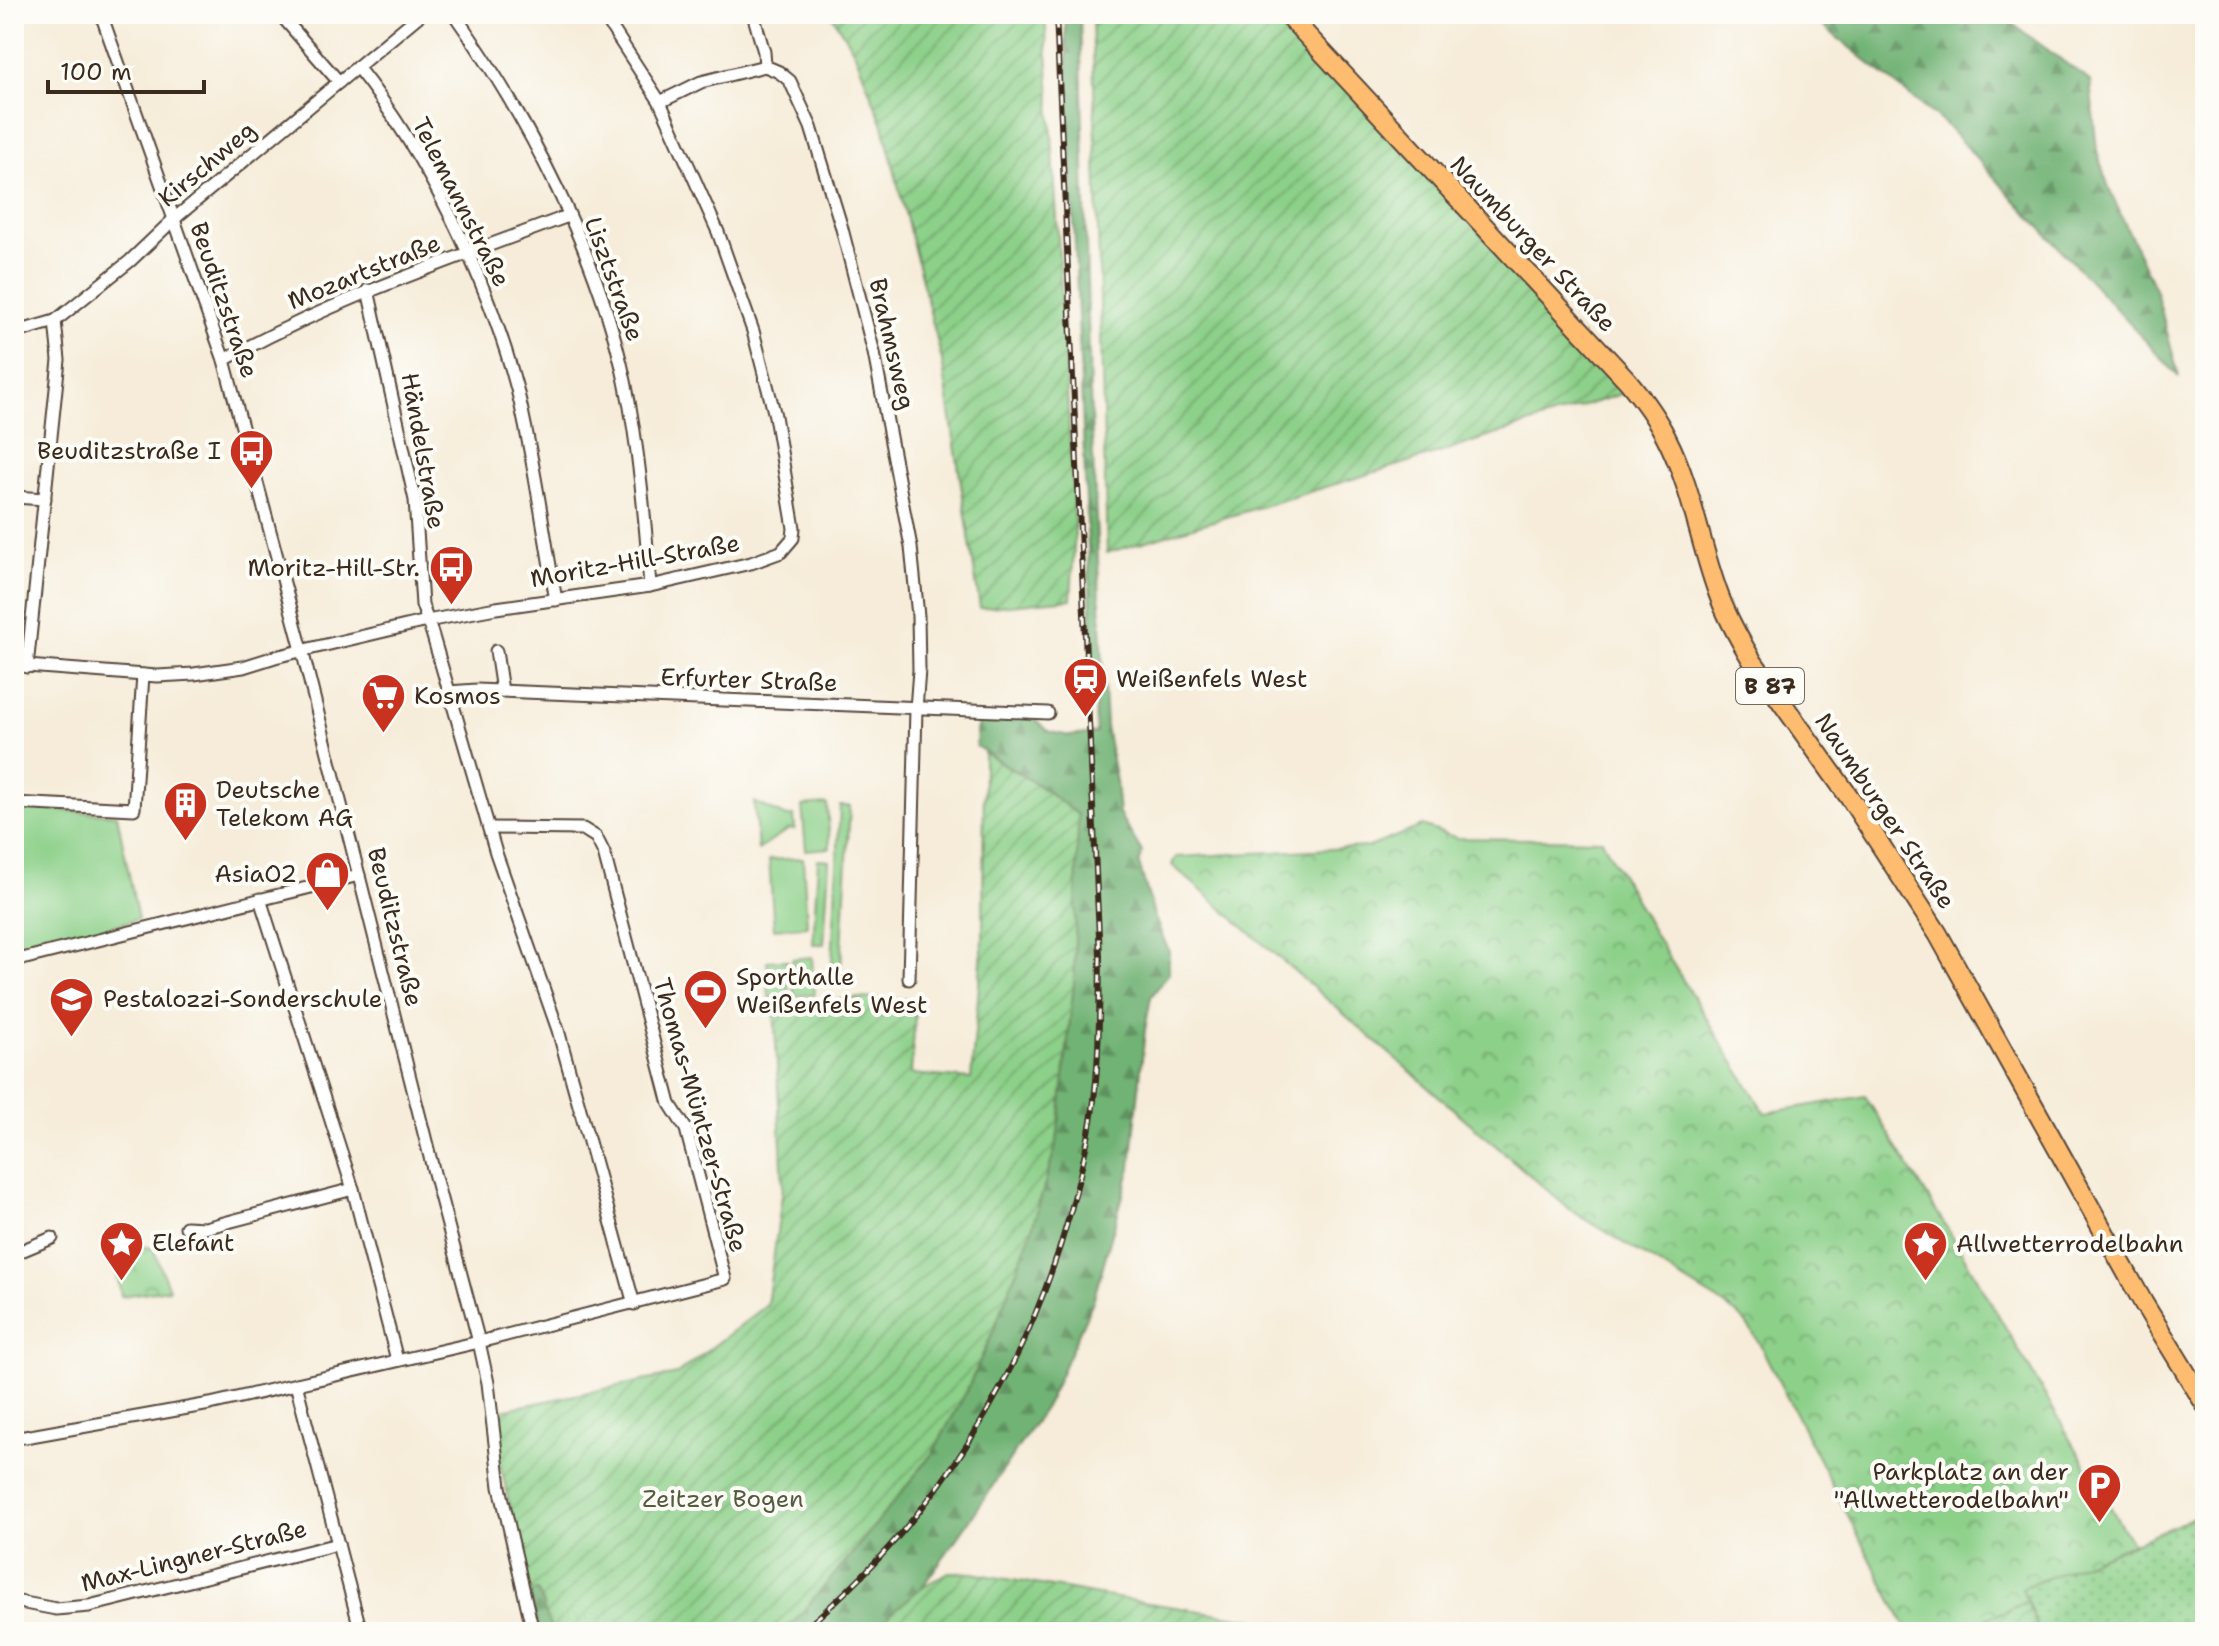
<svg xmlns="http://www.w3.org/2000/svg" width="2219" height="1646" font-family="'Shantell Sans',sans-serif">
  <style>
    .grass { fill: url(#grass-dots); stroke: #647d54; stroke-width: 2 }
    .forest { fill: url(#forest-firs); stroke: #566e4a; stroke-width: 2 }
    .park { fill: url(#park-crowns); stroke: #647d54; stroke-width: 2 }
    .garden { fill: url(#garden-furrows); stroke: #647d54; stroke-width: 2 }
    .pitch { fill: #8cd089; stroke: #647d54; stroke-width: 2 }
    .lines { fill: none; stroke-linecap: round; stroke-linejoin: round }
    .street-casing { stroke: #57473a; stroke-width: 15 }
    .primary-casing { stroke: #57473a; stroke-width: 22 }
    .street { stroke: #fff; stroke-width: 11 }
    .primary { stroke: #febc70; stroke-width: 18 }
    .rail-casing { stroke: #3b2a1e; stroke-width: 6 }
    .rail { stroke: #fdfcf7; stroke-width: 3; stroke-dasharray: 9; stroke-linecap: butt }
    .labels { text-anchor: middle; stroke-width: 8; stroke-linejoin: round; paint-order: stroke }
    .shield { fill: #fdfcf7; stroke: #75695f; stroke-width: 2 }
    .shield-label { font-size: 22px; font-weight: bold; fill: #3b2a1e }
    .street-label { font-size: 24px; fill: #3b2a1e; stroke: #fdfcf7 }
    .poi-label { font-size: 24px; fill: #3b2a1e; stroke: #fdfcf7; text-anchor: start }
    .park-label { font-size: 24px; fill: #535c3e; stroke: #fdfcf7 }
  </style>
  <defs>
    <pattern id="grass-dots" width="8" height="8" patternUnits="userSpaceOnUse" patternTransform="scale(2)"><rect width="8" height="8" fill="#8cd089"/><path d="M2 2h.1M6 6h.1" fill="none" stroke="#74a96f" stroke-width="1.8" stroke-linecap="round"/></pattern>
    <pattern id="forest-firs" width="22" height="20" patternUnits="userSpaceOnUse" patternTransform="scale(2)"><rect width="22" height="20" fill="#71b275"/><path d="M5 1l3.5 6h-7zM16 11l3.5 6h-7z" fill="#5e915f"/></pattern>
    <pattern id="park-crowns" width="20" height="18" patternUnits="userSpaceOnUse" patternTransform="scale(2)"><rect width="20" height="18" fill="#8cd089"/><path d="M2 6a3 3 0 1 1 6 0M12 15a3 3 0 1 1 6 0" fill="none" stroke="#74a96f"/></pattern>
    <pattern id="garden-furrows" width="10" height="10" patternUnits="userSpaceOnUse" patternTransform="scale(2)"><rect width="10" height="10" fill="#8cd089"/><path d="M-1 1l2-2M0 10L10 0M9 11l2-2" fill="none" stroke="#74a96f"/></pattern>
  </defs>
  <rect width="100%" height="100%" fill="#fdfcf7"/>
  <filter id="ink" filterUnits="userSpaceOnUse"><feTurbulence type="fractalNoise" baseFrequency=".0125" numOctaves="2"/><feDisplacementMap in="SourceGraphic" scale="16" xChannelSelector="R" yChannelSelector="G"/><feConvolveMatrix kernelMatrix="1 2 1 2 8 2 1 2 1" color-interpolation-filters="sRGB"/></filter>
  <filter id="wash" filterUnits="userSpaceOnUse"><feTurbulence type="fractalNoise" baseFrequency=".006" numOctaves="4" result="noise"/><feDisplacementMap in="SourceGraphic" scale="32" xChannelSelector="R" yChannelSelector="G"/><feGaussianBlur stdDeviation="1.8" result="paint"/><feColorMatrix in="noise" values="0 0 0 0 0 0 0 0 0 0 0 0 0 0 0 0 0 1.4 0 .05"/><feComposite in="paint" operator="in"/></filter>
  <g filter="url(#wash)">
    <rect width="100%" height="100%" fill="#f6ecd9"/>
    <path class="grass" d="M2205,1512V1632H2040L2021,1588L2132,1544Z"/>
    <g class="forest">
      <path d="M1065,14H1080L1090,392L1106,727L1116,782L1119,814L1142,852L1139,864L1155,918L1169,952V973L1151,997L1145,1030L1131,1167L1093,1301L1048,1402L972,1517L922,1587L895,1612L870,1632H780L794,1621L850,1556L932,1454L966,1392L994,1329L1031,1232L1057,1141L1074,982L1078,815L1039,786L976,746L978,715L1032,717L1048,731L1069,736L1096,733Z"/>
      <path d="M1808,14H1999L2090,81L2097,151L2110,191L2156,291L2179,377L1945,124Z"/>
      <path d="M529,1591H538L552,1632H540Z"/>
    </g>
    <g class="park">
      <path d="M1422,826L1457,838L1602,840L1655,935L1765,1113L1865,1096L1955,1241L2132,1544L2022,1588L2027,1602L1955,1632H1908L1757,1339L1742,1318L1720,1302L1569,1209L1172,865L1176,857L1369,847Z"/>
      <path d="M134,1244L153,1248L169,1289L121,1296L112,1247Z"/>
    </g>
    <g class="garden">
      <path d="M831,14H1045L1075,529L1071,599L980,608L942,360L883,125L855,53Z"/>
      <path d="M1092,14H1277L1627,392L1442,452L1107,553Z"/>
      <path d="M984,753L1039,786L1078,815L1074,982L1057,1141L1031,1232L994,1329L966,1392L932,1454L850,1556L794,1622L780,1632H552L538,1591H529L500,1463L497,1411L677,1374L767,1305L783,1187L774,1006L856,998L916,1000L911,1074L971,1079L983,938Z"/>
      <path d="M949,1572L973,1573L1104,1596L1335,1632H870L922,1587Z"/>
      <path d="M2027,1602L2040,1632H1955Z"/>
    </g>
    <g class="pitch">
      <path d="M754,802L787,817L794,816L795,829L788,830L758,850Z"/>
      <path d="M827,804L830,848L806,850L802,806Z"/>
      <path d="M14,806L117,815L138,919L14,954Z"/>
      <path d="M840,806H850L840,984L831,983Z"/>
      <path d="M803,858L807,926L774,929L769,860Z"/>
      <path d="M818,859L829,860L824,944H813Z"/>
      <path d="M812,957L814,995L794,996L792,959Z"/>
      <path d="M787,960L789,997L769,998L767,961Z"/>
    </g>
  </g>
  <g filter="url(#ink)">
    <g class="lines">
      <defs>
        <g id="street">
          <path d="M101,14L224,360L302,650L434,1173L479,1342L488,1383L500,1487L533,1632"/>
          <path d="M280,14L339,82"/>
          <path d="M454,14C529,119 598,254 625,381C639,448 645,518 650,586"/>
          <path d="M753,14L764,52L765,66L779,72L790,81L811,127L841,225L874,353L911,547L918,616L919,670L916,709L909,979"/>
          <path d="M14,15L17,14"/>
          <path d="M357,67C428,156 488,280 517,389C534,458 543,530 556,600"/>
          <path d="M660,102L701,82L765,66"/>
          <path d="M368,290L415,500L422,605L432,633L496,853L558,1030L634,1304"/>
          <path d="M14,333L55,321L130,261L174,219L421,14"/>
          <path d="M224,360C334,299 451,260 568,216"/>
          <path d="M14,497L45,499"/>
          <path d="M496,651L502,691"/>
          <path d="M14,665L157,676L194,674L243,667L275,657L427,621L496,608L650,586L751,563L781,552L793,538L794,528L775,416L753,331L718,232L660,102L603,14"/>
          <path d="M27,667L59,360L55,321"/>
          <path d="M448,692L477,690L1048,713"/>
          <path d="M14,803L134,809L143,675"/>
          <path d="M260,899L353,1189L397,1360"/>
          <path d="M14,961L359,875"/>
          <path d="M186,1227L205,1228L353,1189"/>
          <path d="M14,1254L52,1238"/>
          <path d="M296,1384L361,1632"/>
          <path d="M14,1437H25L210,1404L479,1342L725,1279L686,1129L670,1104L604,853L596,837L583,829L489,828"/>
          <path d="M14,1601L56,1609L89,1606L338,1544"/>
        </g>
        <path id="primary" d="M1287,14L1628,381C1642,398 1656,417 1666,437C1691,485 1699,540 1717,590C1726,616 1739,639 1753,662L1852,801L1938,934L2144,1304L2205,1404"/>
      </defs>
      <use href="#street" class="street-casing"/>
      <use href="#primary" class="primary-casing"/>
      <use href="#street" class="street"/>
      <use href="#primary" class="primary"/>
      <defs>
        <path id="rail" d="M801,1632C955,1503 1049,1335 1088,1138C1100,1079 1099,1017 1100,957L1056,14"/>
      </defs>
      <use href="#rail" class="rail-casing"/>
      <use href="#rail" class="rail"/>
    </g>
  </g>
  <defs>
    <symbol id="bus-pin" viewBox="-11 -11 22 30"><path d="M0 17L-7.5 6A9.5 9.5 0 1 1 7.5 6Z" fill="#c8321e" stroke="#fdfcf7"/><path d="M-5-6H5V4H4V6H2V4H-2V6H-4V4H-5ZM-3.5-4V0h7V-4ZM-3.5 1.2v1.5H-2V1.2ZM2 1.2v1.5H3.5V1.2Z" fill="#fff"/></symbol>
    <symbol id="station-pin" viewBox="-11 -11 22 30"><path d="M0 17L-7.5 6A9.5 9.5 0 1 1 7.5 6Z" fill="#c8321e" stroke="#fdfcf7"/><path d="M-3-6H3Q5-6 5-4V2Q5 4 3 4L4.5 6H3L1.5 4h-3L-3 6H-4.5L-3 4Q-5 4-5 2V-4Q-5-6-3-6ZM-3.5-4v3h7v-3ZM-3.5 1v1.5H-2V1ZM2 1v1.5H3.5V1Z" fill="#fff"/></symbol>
    <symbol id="supermarket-pin" viewBox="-11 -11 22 30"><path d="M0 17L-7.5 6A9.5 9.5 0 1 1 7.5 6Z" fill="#c8321e" stroke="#fdfcf7"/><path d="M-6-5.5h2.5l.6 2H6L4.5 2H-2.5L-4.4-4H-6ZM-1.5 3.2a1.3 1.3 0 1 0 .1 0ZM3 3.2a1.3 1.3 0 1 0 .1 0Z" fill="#fff"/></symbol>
    <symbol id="building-pin" viewBox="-11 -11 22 30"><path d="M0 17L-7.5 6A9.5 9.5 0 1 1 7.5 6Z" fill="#c8321e" stroke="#fdfcf7"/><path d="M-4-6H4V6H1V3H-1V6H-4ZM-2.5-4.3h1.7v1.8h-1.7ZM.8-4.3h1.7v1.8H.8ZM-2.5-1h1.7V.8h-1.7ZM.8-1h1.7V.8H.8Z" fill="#fff"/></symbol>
    <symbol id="shop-pin" viewBox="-11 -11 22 30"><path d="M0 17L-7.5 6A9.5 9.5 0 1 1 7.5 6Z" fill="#c8321e" stroke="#fdfcf7"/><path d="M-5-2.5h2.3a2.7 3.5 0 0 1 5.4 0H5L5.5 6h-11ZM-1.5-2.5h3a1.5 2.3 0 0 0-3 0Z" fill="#fff"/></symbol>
    <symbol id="stadium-pin" viewBox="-11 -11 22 30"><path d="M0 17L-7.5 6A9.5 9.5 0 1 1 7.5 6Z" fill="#c8321e" stroke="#fdfcf7"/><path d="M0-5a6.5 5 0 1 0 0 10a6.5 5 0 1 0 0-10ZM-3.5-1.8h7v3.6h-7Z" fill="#fff"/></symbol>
    <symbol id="school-pin" viewBox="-11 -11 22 30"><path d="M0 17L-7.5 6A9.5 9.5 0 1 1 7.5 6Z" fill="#c8321e" stroke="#fdfcf7"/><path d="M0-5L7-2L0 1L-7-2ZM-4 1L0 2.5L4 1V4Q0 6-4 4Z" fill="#fff"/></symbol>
    <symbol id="sight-pin" viewBox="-11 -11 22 30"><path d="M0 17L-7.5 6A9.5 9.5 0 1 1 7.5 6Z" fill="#c8321e" stroke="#fdfcf7"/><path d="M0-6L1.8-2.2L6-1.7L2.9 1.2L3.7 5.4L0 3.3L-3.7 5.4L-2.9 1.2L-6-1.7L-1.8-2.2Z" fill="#fff"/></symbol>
    <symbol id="parking-pin" viewBox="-11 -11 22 30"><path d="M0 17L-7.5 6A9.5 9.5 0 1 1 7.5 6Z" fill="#c8321e" stroke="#fdfcf7"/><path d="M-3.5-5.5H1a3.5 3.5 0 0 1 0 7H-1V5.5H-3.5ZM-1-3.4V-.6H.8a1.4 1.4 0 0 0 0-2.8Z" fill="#fff"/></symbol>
  </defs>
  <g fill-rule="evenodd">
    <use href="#bus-pin" x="226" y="426" width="51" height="69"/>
    <use href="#bus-pin" x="426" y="542" width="51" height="69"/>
    <use href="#station-pin" x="1060" y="654" width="51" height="69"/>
    <use href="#supermarket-pin" x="358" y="670" width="51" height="69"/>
    <use href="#building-pin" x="160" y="778" width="51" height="69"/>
    <use href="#shop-pin" x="302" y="848" width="51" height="69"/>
    <use href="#stadium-pin" x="680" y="966" width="51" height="69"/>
    <use href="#school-pin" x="46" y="974" width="51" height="69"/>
    <use href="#sight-pin" x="96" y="1218" width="51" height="69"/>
    <use href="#sight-pin" x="1900" y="1218" width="51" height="69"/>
    <use href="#parking-pin" x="2074" y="1460" width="51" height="69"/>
  </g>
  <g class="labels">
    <rect class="shield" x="1736" y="668" width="68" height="36" rx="6"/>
    <g class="shield-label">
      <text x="1770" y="694">B 87</text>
    </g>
    <g class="street-label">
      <text transform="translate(207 164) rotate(-40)" y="8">Kirschweg</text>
      <text transform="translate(461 202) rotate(63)" y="8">Telemannstraße</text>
      <text transform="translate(1533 244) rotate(47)" y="8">Naumburger Straße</text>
      <text transform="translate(364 272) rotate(-22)" y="8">Mozartstraße</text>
      <text transform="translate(614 279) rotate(70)" y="8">Lisztstraße</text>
      <text transform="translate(224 300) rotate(71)" y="8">Beuditzstraße</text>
      <text transform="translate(892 344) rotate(77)" y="8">Brahmsweg</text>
      <text transform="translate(423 451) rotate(80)" y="8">Händelstraße</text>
      <text transform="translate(635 561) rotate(-10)" y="8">Moritz-Hill-Straße</text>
      <text transform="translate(749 680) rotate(2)" y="8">Erfurter Straße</text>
      <text transform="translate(1885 811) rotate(56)" y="8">Naumburger Straße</text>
      <text transform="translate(395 927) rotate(76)" y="8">Beuditzstraße</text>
      <text transform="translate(700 1115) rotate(74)" y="8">Thomas-Müntzer-Straße</text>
      <text transform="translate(194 1556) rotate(-14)" y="8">Max-Lingner-Straße</text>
    </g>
    <g class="poi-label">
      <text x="221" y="459" text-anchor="end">Beuditzstraße I</text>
      <text x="420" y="576" text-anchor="end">Moritz-Hill-Str.</text>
      <text x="1116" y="687">Weißenfels West</text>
      <text x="414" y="704">Kosmos</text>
      <text x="216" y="798">Deutsche<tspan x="216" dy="28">Telekom AG</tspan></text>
      <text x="297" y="882" text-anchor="end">AsiaO2</text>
      <text x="736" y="985">Sporthalle<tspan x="736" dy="28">Weißenfels West</tspan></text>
      <text x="103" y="1007">Pestalozzi-Sonderschule</text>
      <text x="152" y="1251">Elefant</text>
      <text x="1956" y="1252">Allwetterrodelbahn</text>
      <text x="2069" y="1480" text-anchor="end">Parkplatz an der<tspan x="2069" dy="28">"Allwetterodelbahn"</tspan></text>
    </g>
    <g class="park-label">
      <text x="723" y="1507">Zeitzer Bogen</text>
    </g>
  </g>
  <rect width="2219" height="1646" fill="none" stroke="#fdfcf7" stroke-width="48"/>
  <path d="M48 80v12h156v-12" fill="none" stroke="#3b2a1e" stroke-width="4"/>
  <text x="60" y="80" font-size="24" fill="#3b2a1e" stroke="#fdfcf7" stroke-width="6" paint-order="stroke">100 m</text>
</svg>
